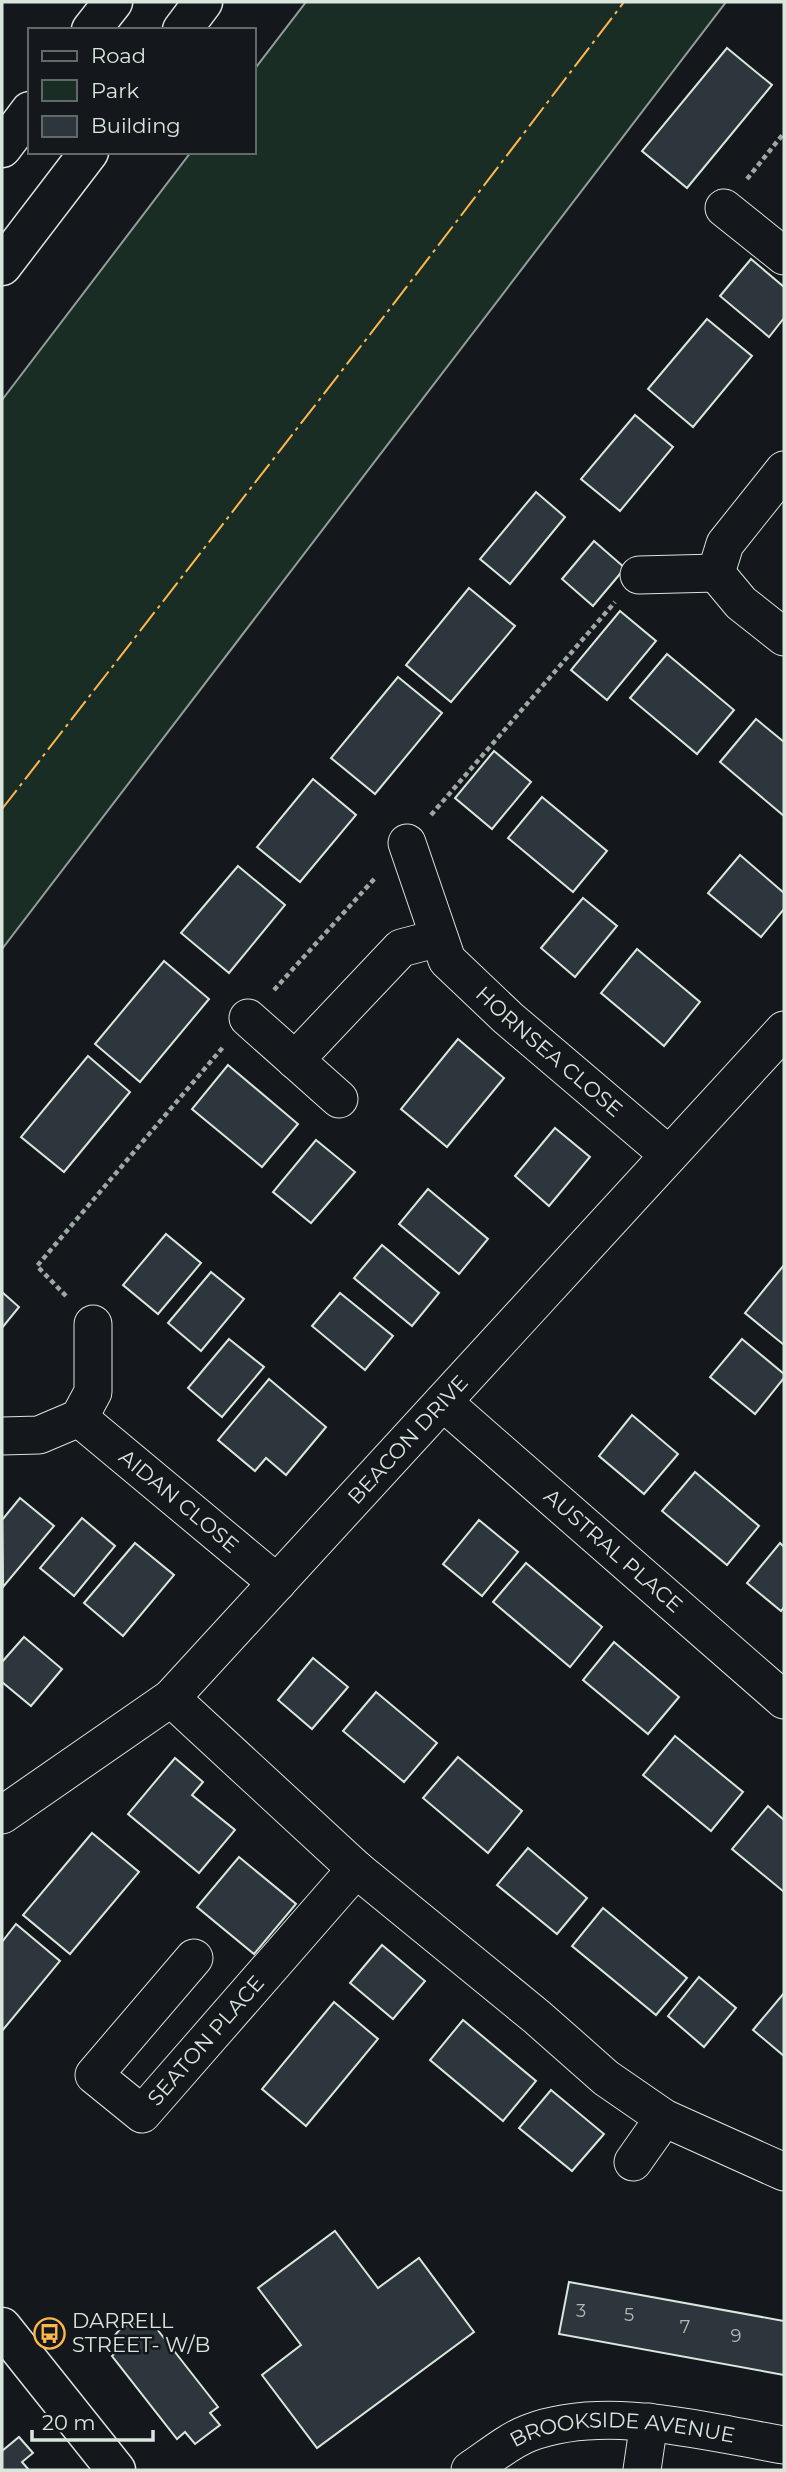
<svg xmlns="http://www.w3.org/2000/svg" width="786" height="2472" font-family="Montserrat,sans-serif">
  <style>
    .green { fill: #1a2d24; stroke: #939e99; stroke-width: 2 }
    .building { fill: #2c363c; stroke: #d8e6dc; stroke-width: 2 }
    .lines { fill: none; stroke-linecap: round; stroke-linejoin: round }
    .street-casing { stroke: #d8e6dc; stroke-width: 39 }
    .secondary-casing { stroke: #d8e6dc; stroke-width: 41 }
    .highway-casing { stroke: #d8e6dc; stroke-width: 41 }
    .path { stroke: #9da8a2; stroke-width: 4.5; stroke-dasharray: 5 3.5; stroke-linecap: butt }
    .street { stroke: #14181c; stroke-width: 37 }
    .secondary { stroke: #14181c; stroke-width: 38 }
    .highway { stroke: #14181c; stroke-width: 38 }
    .power { stroke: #ffb74d; stroke-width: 2; stroke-dasharray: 24 5 3.5 5; stroke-linecap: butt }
    .labels { text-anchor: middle; stroke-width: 5; stroke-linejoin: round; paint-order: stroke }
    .number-label { font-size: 18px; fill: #adbab4 }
    .street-label { font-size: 21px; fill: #d8e6dc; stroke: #14181c }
    .poi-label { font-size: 21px; fill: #d8e6dc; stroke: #14181c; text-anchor: start }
  </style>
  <rect width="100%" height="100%" fill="#14181c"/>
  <path class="green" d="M306,2H726L2,949V400L191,152H254V70Z"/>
  <g class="building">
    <path d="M727,48L772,85L687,188L642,151Z"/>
    <path d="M751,259L784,287V318L769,337L720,296Z"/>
    <path d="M707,319L752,356L693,427L648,389Z"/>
    <path d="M635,415L673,447L620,511L581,479Z"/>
    <path d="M536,492L565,517L510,584L480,559Z"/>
    <path d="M594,541L625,568L593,606L562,579Z"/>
    <path d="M469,588L515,626L451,702L406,665Z"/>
    <path d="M620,611L656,641L607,700L571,670Z"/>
    <path d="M667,654L734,710L697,754L630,698Z"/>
    <path d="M398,677L442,713L375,794L331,758Z"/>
    <path d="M756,719L784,742V816L720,762Z"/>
    <path d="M494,751L531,782L492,829L455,798Z"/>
    <path d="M313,779L356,815L300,882L257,847Z"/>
    <path d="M542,797L607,851L573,892L508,838Z"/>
    <path d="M740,855L784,893V909L761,937L708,893Z"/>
    <path d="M238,866L285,905L229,973L181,933Z"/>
    <path d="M583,898L617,926L575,977L541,948Z"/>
    <path d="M637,949L700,1002L664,1046L601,993Z"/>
    <path d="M164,961L209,999L140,1082L95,1044Z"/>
    <path d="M458,1039L504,1078L447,1147L401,1109Z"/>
    <path d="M88,1056L130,1092L64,1172L21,1137Z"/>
    <path d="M228,1065L298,1124L262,1167L192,1109Z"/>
    <path d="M555,1128L590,1157L549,1206L515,1176Z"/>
    <path d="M316,1140L355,1172L311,1223L273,1192Z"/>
    <path d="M428,1189L488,1239L459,1274L399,1224Z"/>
    <path d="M166,1234L201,1263L158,1314L123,1285Z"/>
    <path d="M382,1245L439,1293L412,1326L354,1278Z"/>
    <path d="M784,1265V1345L745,1313Z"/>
    <path d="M211,1272L244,1299L201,1351L168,1323Z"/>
    <path d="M2,1292L19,1307L2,1328Z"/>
    <path d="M340,1293L393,1336L365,1370L312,1326Z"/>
    <path d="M229,1339L264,1367L222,1417L188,1388Z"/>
    <path d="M742,1339L784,1374V1378L755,1414L710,1377Z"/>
    <path d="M269,1379L326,1427L286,1475L266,1458L255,1471L218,1440Z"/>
    <path d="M632,1415L678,1454L644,1494L599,1456Z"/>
    <path d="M695,1472L759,1526L727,1565L662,1511Z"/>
    <path d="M20,1498L54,1526L3,1587L2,1520Z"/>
    <path d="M82,1518L115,1546L74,1596L40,1568Z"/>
    <path d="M479,1520L518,1552L482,1596L443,1564Z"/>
    <path d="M135,1543L174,1575L123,1636L84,1603Z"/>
    <path d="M780,1543L784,1547V1607L781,1611L747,1583Z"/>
    <path d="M526,1563L602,1627L570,1667L493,1602Z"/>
    <path d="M24,1637L62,1669L31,1706L2,1682V1662Z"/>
    <path d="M614,1642L679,1697L648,1734L583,1680Z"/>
    <path d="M313,1658L348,1687L312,1729L278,1700Z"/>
    <path d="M376,1692L437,1743L404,1782L343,1731Z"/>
    <path d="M675,1736L743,1792L711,1831L643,1775Z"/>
    <path d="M458,1757L522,1811L488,1853L423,1798Z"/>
    <path d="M175,1758L203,1782L192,1795L235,1830L199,1873L128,1814Z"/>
    <path d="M768,1806L784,1820V1892L732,1849Z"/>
    <path d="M92,1833L139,1872L70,1954L23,1915Z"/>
    <path d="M528,1848L587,1898L557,1934L497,1885Z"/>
    <path d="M239,1857L296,1904L254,1954L197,1907Z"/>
    <path d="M603,1908L687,1978L656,2015L572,1946Z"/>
    <path d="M16,1924L60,1961L2,2031V1942Z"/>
    <path d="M382,1945L425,1981L393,2019L350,1983Z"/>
    <path d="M699,1977L736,2008L704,2047L668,2016Z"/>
    <path d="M784,1993V2056L753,2030Z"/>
    <path d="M334,2002L378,2039L306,2126L262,2089Z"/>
    <path d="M463,2020L536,2081L503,2121L430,2060Z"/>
    <path d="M551,2090L604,2134L572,2171L519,2128Z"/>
    <path d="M335,2231L378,2288L419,2258L474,2332L317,2448L262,2375L301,2345L258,2288Z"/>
    <path d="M569,2282L784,2321V2375L559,2334Z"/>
    <path d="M131,2323L146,2329L153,2324L218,2407L210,2413L220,2425L195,2444L185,2432L177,2439L112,2356L118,2350L115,2335L121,2328Z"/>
    <path d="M19,2437L33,2453L22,2462L29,2470H2V2451Z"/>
  </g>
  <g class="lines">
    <defs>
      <g id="street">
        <path d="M724,208L784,256"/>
        <path d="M784,470L725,544L716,573L741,603L784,637"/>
        <path d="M639,575L716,573"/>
        <path id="s1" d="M407,843L447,960L508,1018L669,1155"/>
        <path d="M248,1018L339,1099"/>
        <path d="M295,1060L401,948L439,938"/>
        <path id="s2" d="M443,1402L784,1700"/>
        <path id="s3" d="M79,1418L277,1583"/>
        <path d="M2,1436L39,1435L79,1418L93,1392V1324"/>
        <path d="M171,1698L356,1869L537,2017L606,2078L664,2118L784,2172"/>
        <path id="s4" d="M2,1815L171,1698L784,1030"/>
        <path id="s5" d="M194,1958L94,2075L142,2114L356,1869"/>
        <path d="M633,2162L664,2118"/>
        <path id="s6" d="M470,2470C487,2459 510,2440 529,2433C606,2404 706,2432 784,2445"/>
        <path d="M642,2470L649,2422"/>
      </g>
      <path id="secondary" d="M2,2327L116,2470"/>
      <g id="highway">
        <path d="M91,30L113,2"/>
        <path d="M182,30L203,2"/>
        <path d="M2,148L30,111"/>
        <path d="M2,266L89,152"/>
      </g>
    </defs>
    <use href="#street" class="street-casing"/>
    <use href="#secondary" class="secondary-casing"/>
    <use href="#highway" class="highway-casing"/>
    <g class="path">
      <path d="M747,179L784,133"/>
      <path d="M431,815L615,602"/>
      <path d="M274,990L376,877"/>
      <path d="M66,1296L37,1266L224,1046"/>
    </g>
    <use href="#street" class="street"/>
    <use href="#secondary" class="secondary"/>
    <use href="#highway" class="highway"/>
    <path class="power" d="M2,809L392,306L624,2"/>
  </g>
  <defs>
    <symbol id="bus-ring" viewBox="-11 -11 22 22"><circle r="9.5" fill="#14181c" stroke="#ffb74d" stroke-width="1.5"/><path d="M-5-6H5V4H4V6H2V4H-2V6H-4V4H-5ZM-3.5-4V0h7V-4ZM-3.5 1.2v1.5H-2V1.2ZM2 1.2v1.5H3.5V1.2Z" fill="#ffb74d"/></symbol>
  </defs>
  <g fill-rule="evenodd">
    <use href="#bus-ring" x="32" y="2316" width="35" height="35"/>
  </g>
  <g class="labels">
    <g class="number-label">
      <text x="581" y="2317">3</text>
      <text x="629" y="2321">5</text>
      <text x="685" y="2333">7</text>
      <text x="736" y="2342">9</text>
    </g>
    <g class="street-label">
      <text dy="7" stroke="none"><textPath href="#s1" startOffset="261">HORNSEA CLOSE</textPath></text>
      <text dy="7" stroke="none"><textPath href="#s4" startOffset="556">BEACON DRIVE</textPath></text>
      <text dy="7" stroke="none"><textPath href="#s3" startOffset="130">AIDAN CLOSE</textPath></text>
      <text dy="7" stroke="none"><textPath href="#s2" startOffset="226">AUSTRAL PLACE</textPath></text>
      <text dy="7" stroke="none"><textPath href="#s5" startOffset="313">SEATON PLACE</textPath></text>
      <text dy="7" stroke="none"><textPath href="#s6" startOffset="164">BROOKSIDE AVENUE</textPath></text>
    </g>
    <g class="poi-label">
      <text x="72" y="2328">DARRELL<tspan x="72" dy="24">STREET- W/B</tspan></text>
    </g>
  </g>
  <rect width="786" height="2472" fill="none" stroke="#d8e6dc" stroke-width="7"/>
  <rect x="28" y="28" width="228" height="126" fill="#14181c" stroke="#626a69" stroke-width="2"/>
  <rect x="42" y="51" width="35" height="10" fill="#14181c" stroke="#626a69" stroke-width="2"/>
  <text x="91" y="63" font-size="21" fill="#d8e6dc">Road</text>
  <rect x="42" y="80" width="35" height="21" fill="#1a2d24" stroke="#626a69" stroke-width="2"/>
  <text x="91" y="98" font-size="21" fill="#d8e6dc">Park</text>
  <rect x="42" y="116" width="35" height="21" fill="#2c363c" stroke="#626a69" stroke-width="2"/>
  <text x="91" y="133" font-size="21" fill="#d8e6dc">Building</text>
  <path d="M32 2430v10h121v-10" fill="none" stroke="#d8e6dc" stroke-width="3.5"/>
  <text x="42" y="2430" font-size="21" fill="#d8e6dc" stroke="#14181c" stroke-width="5" paint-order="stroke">20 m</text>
</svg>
